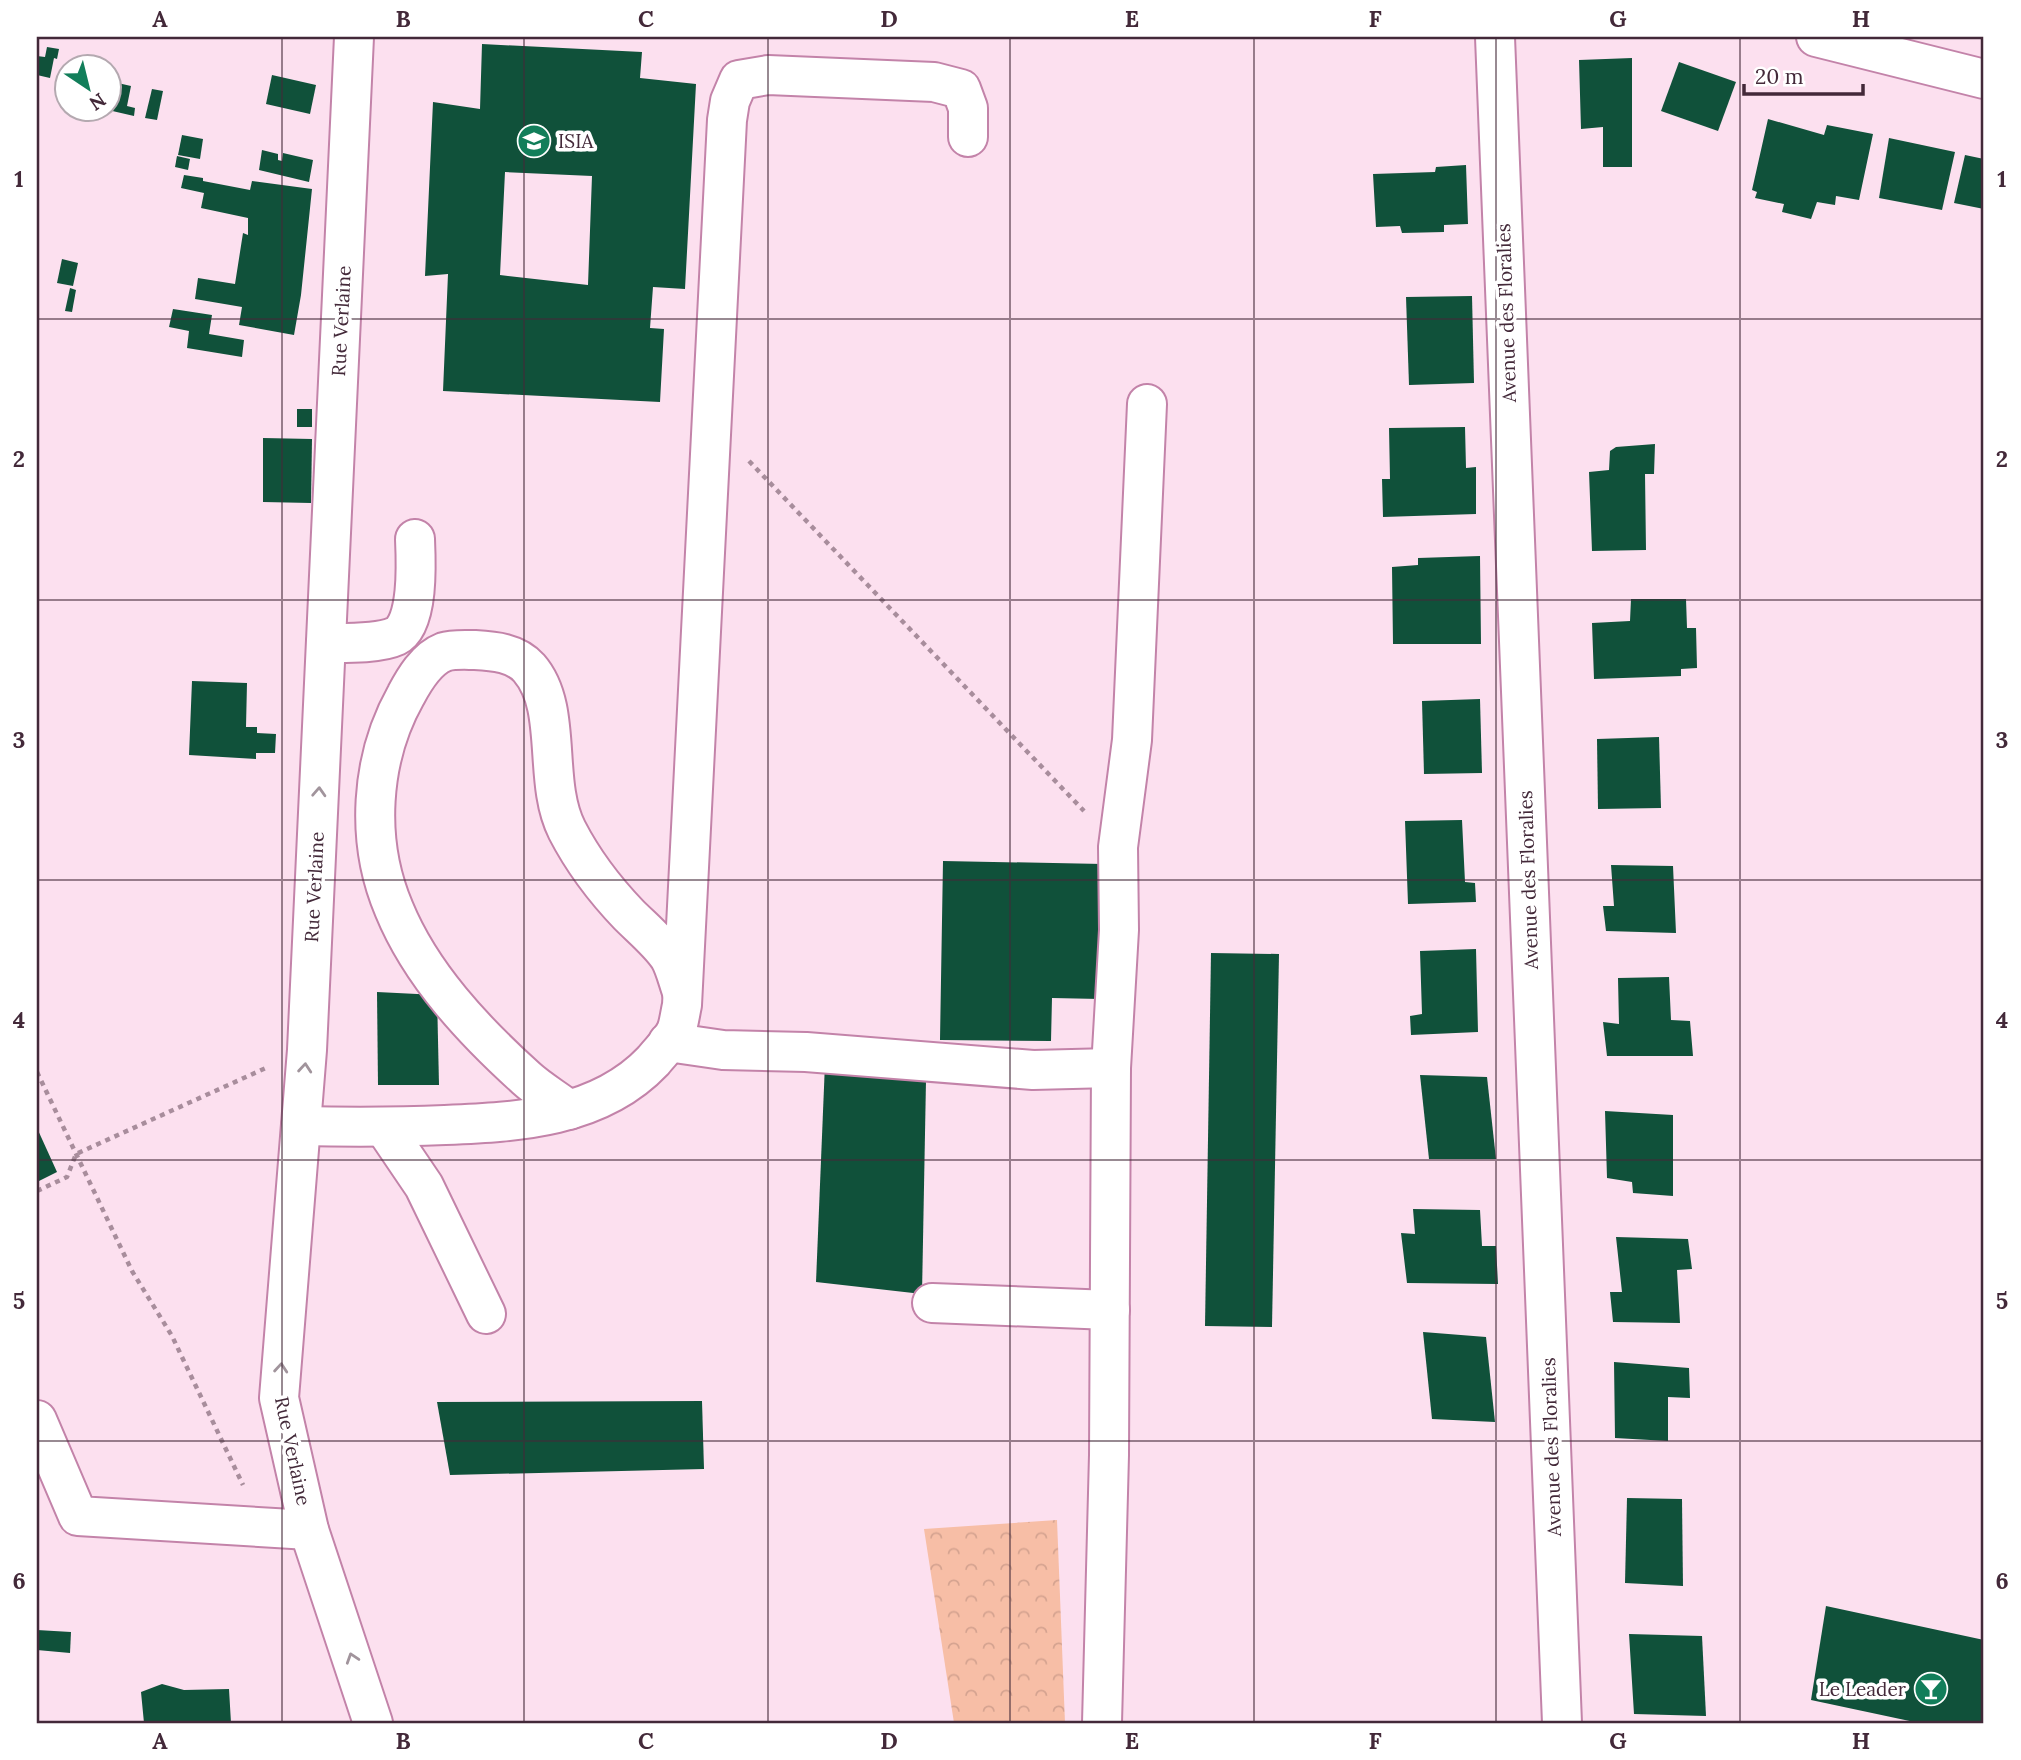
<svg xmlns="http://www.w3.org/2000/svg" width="2021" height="1760" font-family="Lora,serif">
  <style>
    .forest { fill: url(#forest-crowns) }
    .building { fill: #10513a; fill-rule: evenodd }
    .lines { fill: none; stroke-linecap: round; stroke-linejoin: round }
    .minor-casing { stroke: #c383a9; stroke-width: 42 }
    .path { stroke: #a88d9c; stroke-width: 4.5; stroke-dasharray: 5 5; stroke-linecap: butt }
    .minor { stroke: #fff; stroke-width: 38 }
    .oneway { stroke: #a1949c }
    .grid { fill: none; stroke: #432939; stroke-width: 2; stroke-opacity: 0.55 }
    .labels { text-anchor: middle; stroke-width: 7; stroke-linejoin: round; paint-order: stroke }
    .poi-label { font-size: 19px; fill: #432939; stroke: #fff; text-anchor: start }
    .street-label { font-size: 19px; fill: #432939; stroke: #fff }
    .neatline { fill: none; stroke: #432939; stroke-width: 2.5 }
    .grid-label { font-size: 23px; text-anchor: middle; font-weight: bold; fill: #432939 }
  </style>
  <defs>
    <pattern id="forest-crowns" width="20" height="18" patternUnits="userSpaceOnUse" patternTransform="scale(1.75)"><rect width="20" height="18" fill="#f7bea6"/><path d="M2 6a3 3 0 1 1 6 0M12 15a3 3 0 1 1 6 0" fill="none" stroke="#d5a390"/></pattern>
  </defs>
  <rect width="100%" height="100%" fill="#fce0ef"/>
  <path class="forest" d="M1057,1520L1065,1723H954L924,1529Z"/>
  <g class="building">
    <path d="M482,44L642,52L640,78L696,84L685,289L653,287L650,328L664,329L660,402L443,391L448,274L425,276L433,102L480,109ZM505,172L592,176L588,285L500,275Z"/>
    <path d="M47,47L59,49L57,59L54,58L50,78L37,75V56L45,57Z"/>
    <path d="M1632,58V167H1603V127L1581,129L1579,60Z"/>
    <path d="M1679,62L1736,82L1718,131L1661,111Z"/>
    <path d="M272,75L316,85L310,114L266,104Z"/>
    <path d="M109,81L131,86L127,106L135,108L134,116L108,110Z"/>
    <path d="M152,89L163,91L157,120L145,118Z"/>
    <path d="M1768,119L1824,135L1827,125L1873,134L1859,200L1836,196L1835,205L1817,202L1811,219L1782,212L1784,204L1755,198L1757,192L1752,190Z"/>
    <path d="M182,135L203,139L200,159L178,155Z"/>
    <path d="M1889,138L1955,152L1942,210L1879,198Z"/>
    <path d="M262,150L278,154V160L282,161L283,153L313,160L309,182L259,170Z"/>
    <path d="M1965,155L1984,159V209L1954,203Z"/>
    <path d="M177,156L190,159L188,170L175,167Z"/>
    <path d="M1466,165L1468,224L1444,225V232L1402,233L1400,226L1376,227L1373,174L1435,172L1436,167Z"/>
    <path d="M184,175L203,178V181L250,190L252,181L312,189L301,295L294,335L239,325L242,307L195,299L198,278L235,284L243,233L248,235V218L201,208L204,193L181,188Z"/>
    <path d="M62,259L78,263L73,286L57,283Z"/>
    <path d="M70,288L76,290L72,312L65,311Z"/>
    <path d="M1472,296L1474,383L1409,385L1406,297Z"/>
    <path d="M173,309L212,315L209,334L244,340L242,357L187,348L189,331L169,327Z"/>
    <rect x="297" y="409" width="15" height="18"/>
    <path d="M1465,427L1466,468L1476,467V514L1383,517L1382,479H1390L1389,428Z"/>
    <path d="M263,438L312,439L311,503L263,502Z"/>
    <path d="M1655,444L1654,474H1645L1646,550L1592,551L1589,472L1609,470L1610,451L1616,447Z"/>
    <path d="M1480,556L1481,644H1393L1392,567L1418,565V558Z"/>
    <path d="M1631,599H1686L1687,628H1696L1697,668L1681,669V676L1594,679L1592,623L1630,621Z"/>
    <path d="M192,681L247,683L246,727H257V733L276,734L275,753H256V759L189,755Z"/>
    <path d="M1480,699L1482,773L1424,774L1422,701Z"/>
    <path d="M1659,737L1661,808L1598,809L1597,739Z"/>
    <path d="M1462,820L1465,882L1475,883L1476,902L1408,904L1405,821Z"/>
    <path d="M943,861L1103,864L1100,999L1052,998L1051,1041L940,1040Z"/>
    <path d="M1611,865L1673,866L1676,933L1606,931L1603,906H1614Z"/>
    <path d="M1476,949L1478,1032L1411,1035L1410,1016L1422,1014L1420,951Z"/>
    <path d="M1211,953L1279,954L1272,1327L1205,1326Z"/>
    <path d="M1669,977L1671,1020L1690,1021L1693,1056H1607L1603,1022L1619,1024L1618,978Z"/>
    <path d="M377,992L437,995L439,1085H378Z"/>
    <path d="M825,1063L926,1080L922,1294L816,1282Z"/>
    <path d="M1420,1075L1487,1077L1496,1159H1429Z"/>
    <path d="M1605,1111L1673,1115V1196L1633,1193L1632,1182L1607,1178Z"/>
    <path d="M37,1128L57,1172L37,1182Z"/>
    <path d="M1413,1209L1480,1210L1482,1246H1496L1498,1284L1407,1283L1401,1233L1415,1234Z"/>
    <path d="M1616,1237L1688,1239L1692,1269L1677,1270L1680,1323L1613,1322L1610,1292H1622Z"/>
    <path d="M1423,1332L1486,1337L1495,1422L1432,1419Z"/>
    <path d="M1614,1362L1689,1368L1690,1398L1668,1397V1441L1615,1438Z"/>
    <path d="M702,1401L704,1469L450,1475L437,1402Z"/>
    <path d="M1627,1498L1682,1499L1683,1586L1625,1583Z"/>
    <path d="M1826,1606L1984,1640V1723H1919L1811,1700Z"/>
    <path d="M37,1630L71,1632L70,1653L37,1650Z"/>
    <path d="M1629,1634L1702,1636L1706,1716L1634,1714Z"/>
    <path d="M162,1684L184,1690L229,1689L231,1723H144L141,1692Z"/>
  </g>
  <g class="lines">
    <defs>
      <g id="minor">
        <path d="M354,37L307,1050L279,1398L309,1530L373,1723"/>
        <path d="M1495,37L1562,1723"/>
        <path d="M1816,37L1984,79"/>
        <path d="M326,643C345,643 379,644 396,636C419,625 416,561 415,539"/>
        <path d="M668,1042L723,1050L806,1052L1033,1070L1111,1068"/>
        <path d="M569,1110C555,1099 539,1090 526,1078C474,1031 421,975 394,909C365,841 370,759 406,695C414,680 426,659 444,652C453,649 466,650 475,650C494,651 516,653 529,668C564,708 542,781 567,830C583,861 605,890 629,915C642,928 659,942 669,957C675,967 678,981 682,992"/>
        <path d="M301,1126C349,1127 397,1127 445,1125C518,1122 599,1118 653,1061C660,1052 671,1042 676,1031C679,1024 680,1014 682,1005L727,120L730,101L739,80L768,75L934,82L961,89L968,108V137"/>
        <path d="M384,1127L424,1186L486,1314"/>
        <path d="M932,1303L1110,1310"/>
        <path d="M37,1420L78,1516L309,1530"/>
        <path d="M1102,1723L1109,1455L1111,1068L1119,930L1118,847L1132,740L1147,404"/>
      </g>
    </defs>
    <use href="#minor" class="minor-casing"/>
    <g class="path">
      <path d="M749,461L1084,811"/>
      <path d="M37,1072L132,1271L172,1336L243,1485"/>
      <path d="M37,1191L67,1177L76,1154L268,1067"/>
    </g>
    <use href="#minor" class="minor"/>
  </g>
  <defs><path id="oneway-chevron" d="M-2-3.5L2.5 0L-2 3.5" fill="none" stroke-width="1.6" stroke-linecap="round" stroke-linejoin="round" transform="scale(1.75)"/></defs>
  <g class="oneway">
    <use href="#oneway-chevron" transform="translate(319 792) rotate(-87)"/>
    <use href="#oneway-chevron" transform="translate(305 1068) rotate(-85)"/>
    <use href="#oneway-chevron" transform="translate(281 1368) rotate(-85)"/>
    <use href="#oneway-chevron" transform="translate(352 1658) rotate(-108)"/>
  </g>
  <path class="grid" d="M282,37V1723M524,37V1723M768,37V1723M1010,37V1723M1254,37V1723M1496,37V1723M1740,37V1723M37,319H1984M37,600H1984M37,880H1984M37,1160H1984M37,1441H1984"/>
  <defs>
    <symbol id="school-disc" viewBox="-11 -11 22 22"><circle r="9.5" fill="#127e5a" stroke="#fff"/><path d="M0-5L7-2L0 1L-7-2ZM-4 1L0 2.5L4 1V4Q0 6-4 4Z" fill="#fff"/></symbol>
    <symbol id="bar-disc" viewBox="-11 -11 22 22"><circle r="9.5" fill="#127e5a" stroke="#fff"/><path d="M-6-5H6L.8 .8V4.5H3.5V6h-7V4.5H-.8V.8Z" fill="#fff"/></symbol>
  </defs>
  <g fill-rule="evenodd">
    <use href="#school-disc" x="515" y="122" width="38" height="38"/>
    <use href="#bar-disc" x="1912" y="1670" width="38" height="38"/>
  </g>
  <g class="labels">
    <g class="poi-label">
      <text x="558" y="148">ISIA</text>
      <text x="1906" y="1696" text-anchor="end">Le Leader</text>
    </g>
    <g class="street-label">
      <text transform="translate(1506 313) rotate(-92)" y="7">Avenue des Floralies</text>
      <text transform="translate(341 321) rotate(-87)" y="7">Rue Verlaine</text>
      <text transform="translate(1528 880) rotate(-92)" y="7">Avenue des Floralies</text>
      <text transform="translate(314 887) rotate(-87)" y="7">Rue Verlaine</text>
      <text transform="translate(1551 1447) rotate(-92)" y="7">Avenue des Floralies</text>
      <text transform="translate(293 1451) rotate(78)" y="7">Rue Verlaine</text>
    </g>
  </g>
  <rect width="2021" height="1760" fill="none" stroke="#ffffff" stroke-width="77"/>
  <g transform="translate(88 88) rotate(145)"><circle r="33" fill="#ffffff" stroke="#b4a9b0" stroke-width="2"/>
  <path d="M0-5L12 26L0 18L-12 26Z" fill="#127e5a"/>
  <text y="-10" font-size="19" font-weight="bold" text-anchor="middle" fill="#432939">N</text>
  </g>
  <path d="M1744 84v10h119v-10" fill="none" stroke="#432939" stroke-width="3.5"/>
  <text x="1755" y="84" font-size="21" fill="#432939" stroke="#ffffff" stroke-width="5" paint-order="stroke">20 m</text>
  <rect x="38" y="38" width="1944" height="1684" class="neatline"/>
  <g class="grid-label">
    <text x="160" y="27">A</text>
    <text x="403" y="27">B</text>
    <text x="646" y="27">C</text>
    <text x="889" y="27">D</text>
    <text x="1132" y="27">E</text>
    <text x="1375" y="27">F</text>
    <text x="1618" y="27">G</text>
    <text x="1861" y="27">H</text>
    <text x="19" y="187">1</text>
    <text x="2002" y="187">1</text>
    <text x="19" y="467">2</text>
    <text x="2002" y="467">2</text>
    <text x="19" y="748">3</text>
    <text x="2002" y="748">3</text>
    <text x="19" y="1028">4</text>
    <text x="2002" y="1028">4</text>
    <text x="19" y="1309">5</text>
    <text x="2002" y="1309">5</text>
    <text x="19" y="1589">6</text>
    <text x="2002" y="1589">6</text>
    <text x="160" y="1749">A</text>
    <text x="403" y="1749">B</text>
    <text x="646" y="1749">C</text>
    <text x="889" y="1749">D</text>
    <text x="1132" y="1749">E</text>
    <text x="1375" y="1749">F</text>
    <text x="1618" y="1749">G</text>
    <text x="1861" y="1749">H</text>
  </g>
</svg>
